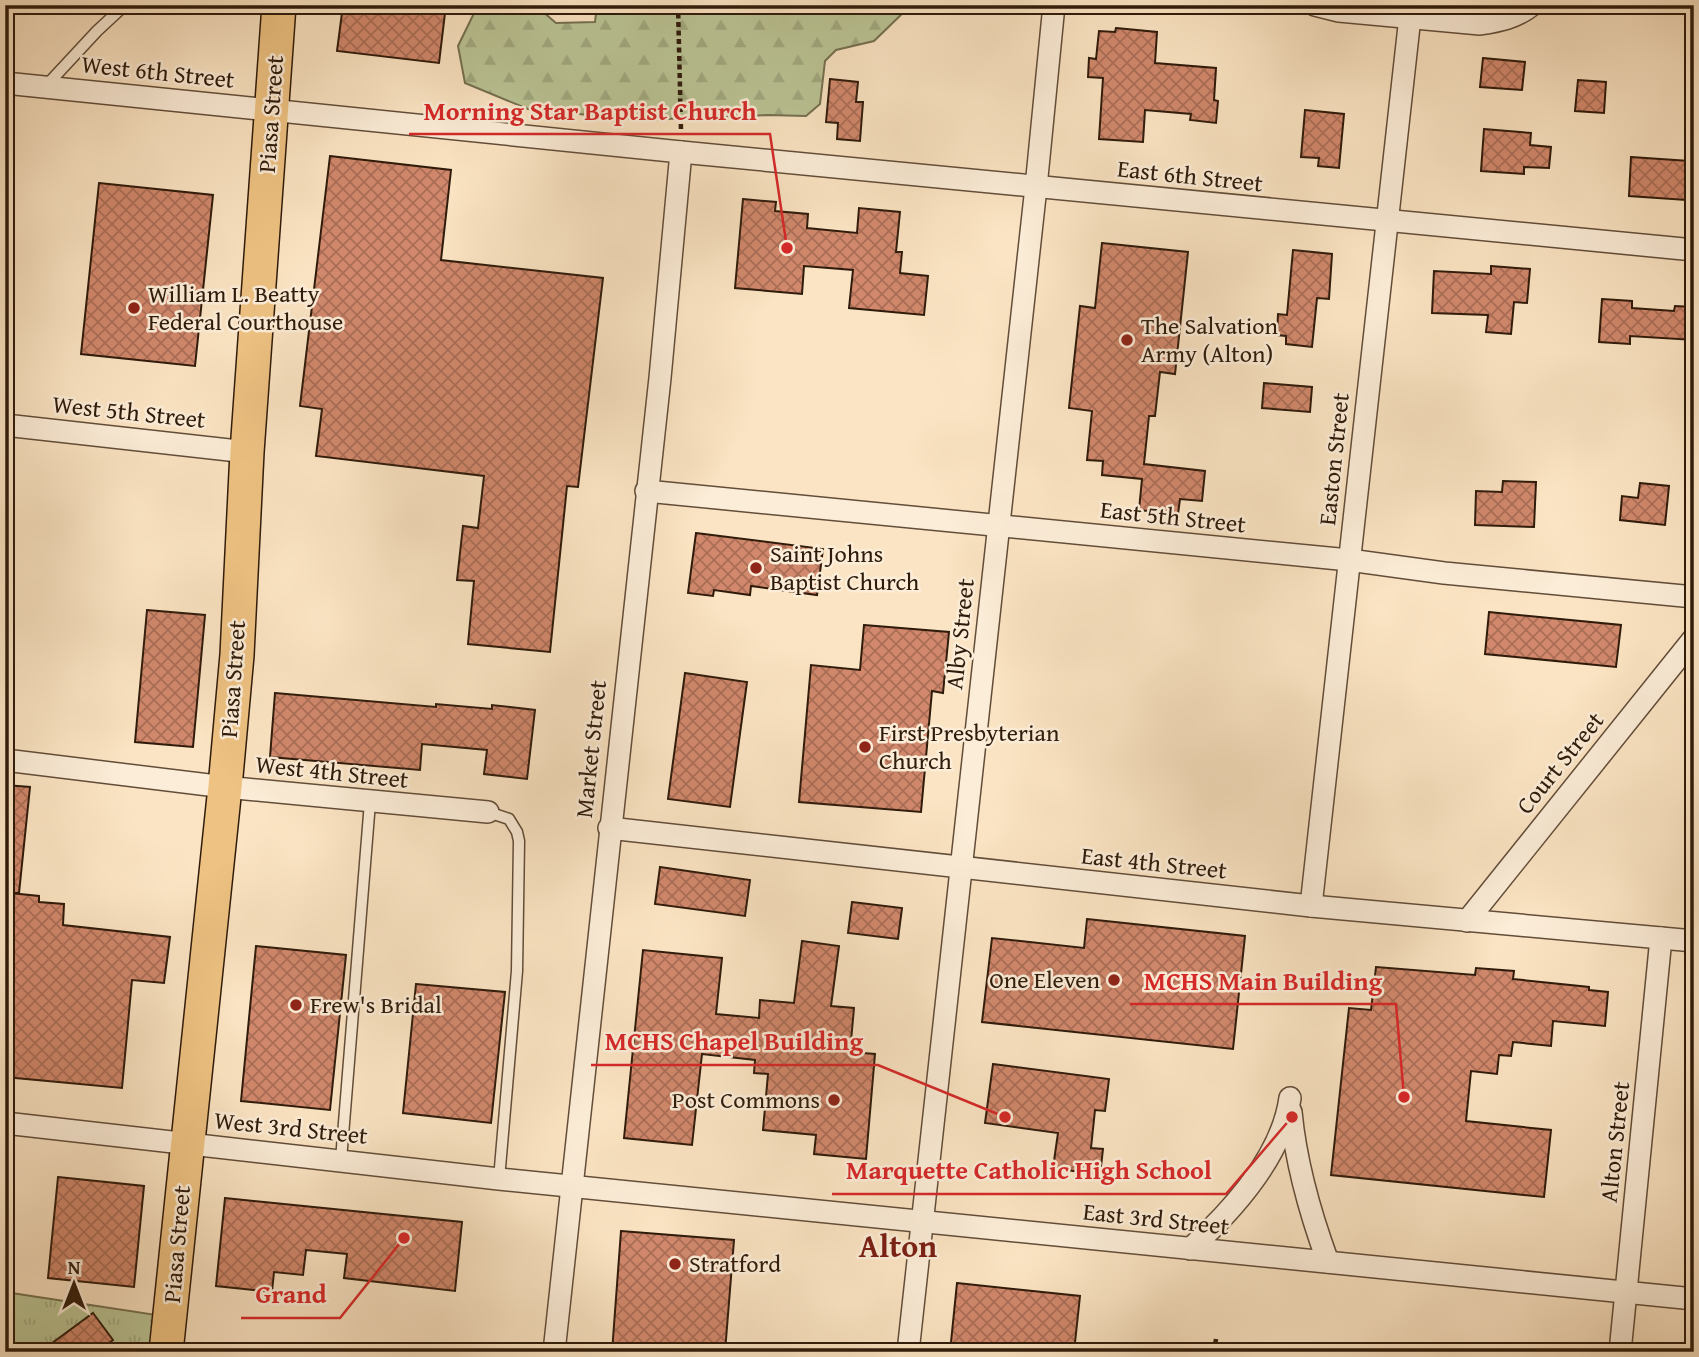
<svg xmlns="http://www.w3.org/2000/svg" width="1699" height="1357" font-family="'Gentium Book Plus',serif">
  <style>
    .grass { fill: url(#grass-tufts); stroke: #757050; stroke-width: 2 }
    .forest { fill: url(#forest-firs); stroke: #757050; stroke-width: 2 }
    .building { fill: url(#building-cross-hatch); stroke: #2f1b0b; stroke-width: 2 }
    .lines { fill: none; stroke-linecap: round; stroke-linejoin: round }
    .service-casing { stroke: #624d39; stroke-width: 13 }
    .minor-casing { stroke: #624d39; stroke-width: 24 }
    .trunk-casing { stroke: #2f1b0b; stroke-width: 36 }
    .path { stroke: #2f1b0b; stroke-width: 4.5; stroke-dasharray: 5 3.5; stroke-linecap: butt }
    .service { stroke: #fcedd8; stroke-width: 10 }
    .minor { stroke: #fcedd8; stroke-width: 21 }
    .trunk { stroke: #eec282; stroke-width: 33 }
    .poi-dot { fill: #8f2418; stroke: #fcedd8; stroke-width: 2.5 }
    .labels { text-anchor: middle; stroke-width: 5; stroke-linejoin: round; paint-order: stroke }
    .street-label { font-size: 24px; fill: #2f1b0b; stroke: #fcedd8 }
    .poi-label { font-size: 24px; fill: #2f1b0b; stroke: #fcedd8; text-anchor: start }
    .district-label { font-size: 32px; font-weight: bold; fill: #7a1f14; stroke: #fcedd8 }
    .leader { fill: none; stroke: #d62828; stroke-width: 2.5 }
    .callout-dot { fill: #d62828; stroke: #fcedd8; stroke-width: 2.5 }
    .callout-label { font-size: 26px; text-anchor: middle; font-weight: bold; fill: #d62828; stroke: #fcedd8; stroke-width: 5; stroke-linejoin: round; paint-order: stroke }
  </style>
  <defs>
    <pattern id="grass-tufts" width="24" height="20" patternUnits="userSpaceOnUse" patternTransform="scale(1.75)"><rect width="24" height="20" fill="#bbc596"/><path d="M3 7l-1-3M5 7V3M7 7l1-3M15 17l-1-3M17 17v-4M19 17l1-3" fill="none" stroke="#a1a980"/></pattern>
    <pattern id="forest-firs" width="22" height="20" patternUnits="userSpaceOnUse" patternTransform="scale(1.75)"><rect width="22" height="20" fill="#bbc596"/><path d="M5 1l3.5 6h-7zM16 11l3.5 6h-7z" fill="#a1a980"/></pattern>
    <pattern id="building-cross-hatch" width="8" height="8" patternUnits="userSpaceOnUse" patternTransform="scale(1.75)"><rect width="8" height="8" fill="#d1886c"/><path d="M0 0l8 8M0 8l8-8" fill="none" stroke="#aa6e57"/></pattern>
  </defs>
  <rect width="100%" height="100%" fill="#fbe4c3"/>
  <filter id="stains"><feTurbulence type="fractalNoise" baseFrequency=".00286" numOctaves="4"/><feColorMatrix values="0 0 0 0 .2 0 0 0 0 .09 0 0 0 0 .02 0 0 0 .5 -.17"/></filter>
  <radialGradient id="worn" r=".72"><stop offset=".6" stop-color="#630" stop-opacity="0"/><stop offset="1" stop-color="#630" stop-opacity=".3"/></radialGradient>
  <path class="grass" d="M5,1292L163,1316L159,1352H5Z"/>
  <path class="forest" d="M478,5H535L556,23L595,22L597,5H908V8L874,41L836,50L825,61L820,104L806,116L768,115L639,120L528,109L465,83L458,46Z"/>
  <g class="building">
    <path d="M343,5H446L439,63L337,51Z"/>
    <path d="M1116,28L1157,32L1155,63L1216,68L1214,100L1218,101L1216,123L1190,120L1191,114L1145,110L1143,142L1099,139L1103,78L1088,77L1089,58L1096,59L1099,31L1115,32Z"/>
    <path d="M1483,58L1525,62L1522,90L1480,87Z"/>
    <path d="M830,79L858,82L856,102H863L860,141L837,139L838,123L826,122Z"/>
    <path d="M1578,80L1606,82L1604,113L1575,111Z"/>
    <path d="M1305,110L1344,114L1339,168L1318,166L1319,158L1301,157Z"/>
    <path d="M1484,129L1531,133L1530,145L1551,147L1549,168L1524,167V174L1481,171Z"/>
    <path d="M330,156L451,170L441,260L603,278L578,487L567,486L550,652L468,644L474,581L457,580L463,526L478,528L484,476L316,456L322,409L300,406Z"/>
    <path d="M1631,157L1689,161L1686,200L1629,196Z"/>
    <path d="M99,183L213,195L195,366L81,354Z"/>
    <path d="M743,199L776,202L775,211L808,214L807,228L857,233L859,208L900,212L896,252H902L900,273L928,276L924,315L849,308L853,270L804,266L802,294L735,288Z"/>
    <path d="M1102,243L1188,252L1175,374L1160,372L1155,416H1149L1144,464L1205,471L1202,501L1180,499L1178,514L1139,510L1142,479L1102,475L1103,461L1087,460L1092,411L1069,408L1080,306L1095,308Z"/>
    <path d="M1293,250L1332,254L1329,299L1317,298L1312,347L1286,344V336L1277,335L1278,314L1287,315Z"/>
    <path d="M1491,266L1530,269L1527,303L1514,302L1511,334L1486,332L1488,315L1432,313L1434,271L1491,274Z"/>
    <path d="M1602,299L1632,301V308L1674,311L1675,306L1694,307V340L1630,336V344L1599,342Z"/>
    <path d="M1264,383L1312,387L1310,412L1262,408Z"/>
    <path d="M1503,481L1536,482L1534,527L1475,525L1476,491L1502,492Z"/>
    <path d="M1640,483L1669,486L1665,525L1620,520L1622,496L1638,498Z"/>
    <path d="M696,533L823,549L817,595L751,586L750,595L714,590L713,596L688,593Z"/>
    <path d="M147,610L205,615L193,747L135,742Z"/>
    <path d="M1489,612L1621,625L1616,667L1485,654Z"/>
    <path d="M864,625L949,632L943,693L932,691L921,812L799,802L811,665L860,670Z"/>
    <path d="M685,673L747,682L730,807L668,799Z"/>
    <path d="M275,693L436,707V704L492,709V705L535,710L527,779L484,774L487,750L422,744L420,770L270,757Z"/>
    <path d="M5,785L30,787L19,893H10L39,896V902L64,904L63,925L170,937L164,983L132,980L122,1088L5,1077Z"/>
    <path d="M660,867L750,880L745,916L655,904Z"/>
    <path d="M852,902L902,908L898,939L848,933Z"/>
    <path d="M1087,919L1245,936L1233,1049L982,1022L992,938L1084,948Z"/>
    <path d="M802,941L839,946L831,1006L854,1008L850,1052L875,1054L866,1159L814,1154L816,1135L763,1130L768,1074L754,1073L755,1060L702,1054L692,1145L624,1138L643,950L722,958L716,1014L759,1018L760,1000L794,1003Z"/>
    <path d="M256,946L346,955L330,1110L241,1101Z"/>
    <path d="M1376,967L1475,975L1476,968L1514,971L1513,979L1589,987V990L1608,992L1605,1026L1553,1021L1551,1046L1513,1042L1511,1056L1499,1055L1497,1074L1471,1071L1466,1121L1551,1130L1544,1197L1331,1175L1349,1008L1371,1010Z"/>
    <path d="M416,984L505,992L491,1123L403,1113Z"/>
    <path d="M993,1064L1109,1079L1105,1111L1095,1110L1091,1148L1103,1149L1100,1175L1053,1168L1058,1133L985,1123Z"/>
    <path d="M58,1177L144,1186L134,1287L48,1278Z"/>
    <path d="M225,1198L462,1222L455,1291L344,1278L347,1254L306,1250L303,1275L274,1272L272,1292L216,1286Z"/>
    <path d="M621,1231L734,1240L725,1352H612Z"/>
    <path d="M957,1283L1080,1296L1074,1352H950Z"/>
    <path d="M93,1313L113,1340L97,1352H40Z"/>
  </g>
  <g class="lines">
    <defs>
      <g id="service">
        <path d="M45,87L97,31L125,5"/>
        <path d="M488,812L509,819L517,832L519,841L517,971L499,1179"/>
        <path d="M341,1160L370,802"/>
      </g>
      <g id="minor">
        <path d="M1315,5L1339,11L1480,24C1499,21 1516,18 1532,5"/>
        <path d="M5,83L681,152L1694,250"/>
        <path d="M5,425L247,452"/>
        <path d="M646,491L1349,560L1444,573L1694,597"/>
        <path d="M5,760L225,787L488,812"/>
        <path d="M609,828L1311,906L1694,941"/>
        <path d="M1311,906L1410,17"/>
        <path d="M1467,921L1694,638"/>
        <path d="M1291,1112C1296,1165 1310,1213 1328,1262"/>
        <path d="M5,1123L499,1179L1694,1299"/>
        <path d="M1190,1249C1232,1211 1282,1156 1290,1098"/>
        <path d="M554,1352L660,378L681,152"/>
        <path d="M908,1352L1036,187L1054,5"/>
        <path d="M1620,1352L1661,938"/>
      </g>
      <path id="trunk" d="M166,1352L225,787L237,655L247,452L279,5"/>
    </defs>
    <use href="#service" class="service-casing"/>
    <use href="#minor" class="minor-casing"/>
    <use href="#trunk" class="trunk-casing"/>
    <g class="path">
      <path d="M678,5L681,130"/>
      <path d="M1214,1352L1216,1339"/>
    </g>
    <use href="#service" class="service"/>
    <use href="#minor" class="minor"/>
    <use href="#trunk" class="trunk"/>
  </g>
  <g class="poi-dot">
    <circle cx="134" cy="308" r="7"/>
    <circle cx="1127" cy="340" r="7"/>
    <circle cx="756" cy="568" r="7"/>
    <circle cx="865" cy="747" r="7"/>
    <circle cx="1114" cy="980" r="7"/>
    <circle cx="296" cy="1005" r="7"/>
    <circle cx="834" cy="1100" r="7"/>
    <circle cx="675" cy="1264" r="7"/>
  </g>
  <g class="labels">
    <g class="street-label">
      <text transform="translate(158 72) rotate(6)" y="8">West 6th Street</text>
      <text transform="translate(271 114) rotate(-86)" y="8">Piasa Street</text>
      <text transform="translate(1190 176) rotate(6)" y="8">East 6th Street</text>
      <text transform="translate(129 412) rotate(6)" y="8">West 5th Street</text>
      <text transform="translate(1334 459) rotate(-84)" y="8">Easton Street</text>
      <text transform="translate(1173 517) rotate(6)" y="8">East 5th Street</text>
      <text transform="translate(960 634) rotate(-84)" y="8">Alby Street</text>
      <text transform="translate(233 679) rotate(-86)" y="8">Piasa Street</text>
      <text transform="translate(591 749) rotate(-84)" y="8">Market Street</text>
      <text transform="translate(1560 763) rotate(-51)" y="8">Court Street</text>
      <text transform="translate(332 772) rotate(6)" y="8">West 4th Street</text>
      <text transform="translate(1154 863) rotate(6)" y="8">East 4th Street</text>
      <text transform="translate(291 1128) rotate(6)" y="8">West 3rd Street</text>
      <text transform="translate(1615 1142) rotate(-84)" y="8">Alton Street</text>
      <text transform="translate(1156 1219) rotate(6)" y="8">East 3rd Street</text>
      <text transform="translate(177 1244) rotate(-85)" y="8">Piasa Street</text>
    </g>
    <g class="poi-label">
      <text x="148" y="302">William L. Beatty<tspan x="148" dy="28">Federal Courthouse</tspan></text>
      <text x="1141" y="334">The Salvation<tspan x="1141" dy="28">Army (Alton)</tspan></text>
      <text x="770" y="562">Saint Johns<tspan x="770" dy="28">Baptist Church</tspan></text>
      <text x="879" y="741">First Presbyterian<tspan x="879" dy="28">Church</tspan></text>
      <text x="1100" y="988" text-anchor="end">One Eleven</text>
      <text x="310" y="1013">Frew's Bridal</text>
      <text x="820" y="1108" text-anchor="end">Post Commons</text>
      <text x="689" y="1272">Stratford</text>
    </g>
    <g class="district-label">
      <text x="898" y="1257">Alton</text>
    </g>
  </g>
  <path class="leader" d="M787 248L770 134H409M1404 1097L1396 1004H1130M1005 1117L878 1065H591M1292 1117L1226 1194H832M404 1238L340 1318H241"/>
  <g class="callout-dot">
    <circle cx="787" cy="248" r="7"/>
    <circle cx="1404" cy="1097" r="7"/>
    <circle cx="1005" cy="1117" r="7"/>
    <circle cx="1292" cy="1117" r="7"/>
    <circle cx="404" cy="1238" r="7"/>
  </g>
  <g class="callout-label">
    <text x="590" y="120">Morning Star Baptist Church</text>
    <text x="1263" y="990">MCHS Main Building</text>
    <text x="734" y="1050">MCHS Chapel Building</text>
    <text x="1029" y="1179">Marquette Catholic High School</text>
    <text x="291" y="1303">Grand</text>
  </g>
  <rect width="1699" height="1357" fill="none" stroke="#fbe4c3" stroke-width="28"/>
  <rect x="7" y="7" width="1685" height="1343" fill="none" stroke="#2f1b0b" stroke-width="3.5"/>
  <rect x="14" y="14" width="1671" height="1329" fill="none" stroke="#2f1b0b" stroke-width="2"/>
  <g transform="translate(74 1284)" stroke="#fcedd8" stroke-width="5" paint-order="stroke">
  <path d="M0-5L12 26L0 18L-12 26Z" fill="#2f1b0b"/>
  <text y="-10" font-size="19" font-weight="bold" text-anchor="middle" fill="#2f1b0b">N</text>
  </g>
  <rect width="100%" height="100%" filter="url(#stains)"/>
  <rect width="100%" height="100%" fill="url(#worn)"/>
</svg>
